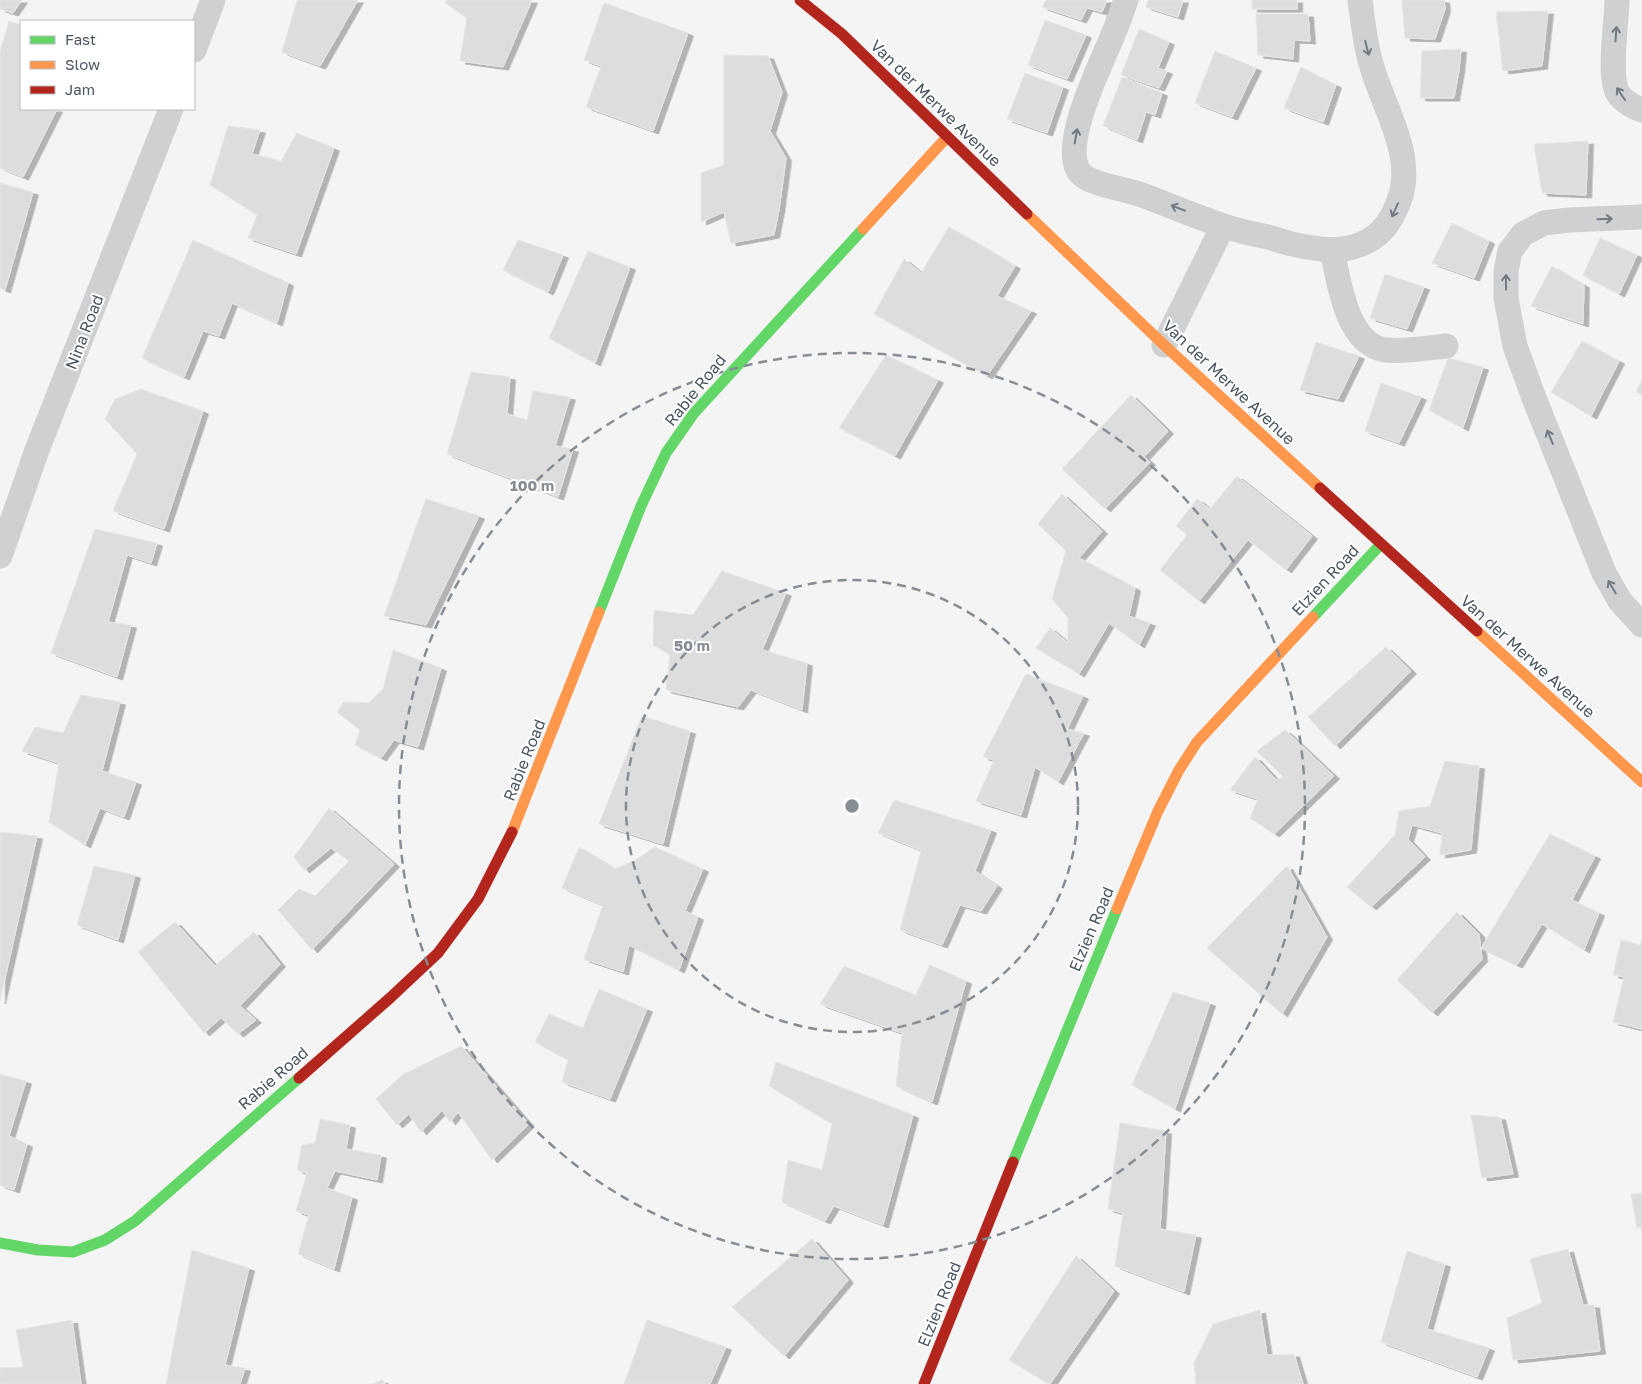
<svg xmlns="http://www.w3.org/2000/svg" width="1642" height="1384" font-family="'Golos Text',sans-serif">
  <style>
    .building { fill: #ddddde; stroke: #e5e6e7; filter: url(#shadow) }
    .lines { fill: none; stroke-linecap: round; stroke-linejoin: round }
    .street { stroke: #ced0d2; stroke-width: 25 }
    .fast { stroke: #63d668; stroke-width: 11 }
    .slow { stroke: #ff974d; stroke-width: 11 }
    .jam { stroke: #b3261e; stroke-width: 11 }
    .oneway { stroke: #727b83 }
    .ring { fill: none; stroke: #868d94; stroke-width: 2.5; stroke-dasharray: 9 6 }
    .labels { text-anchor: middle; stroke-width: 4; stroke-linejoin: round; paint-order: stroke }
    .street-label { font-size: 16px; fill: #4a5661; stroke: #fff }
    .centre { fill: #868d94; stroke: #fff; stroke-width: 2.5 }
    .ring-label { font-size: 15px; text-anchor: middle; font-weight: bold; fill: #868d94; stroke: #fff; stroke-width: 4; stroke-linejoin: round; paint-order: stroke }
  </style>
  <defs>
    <filter id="shadow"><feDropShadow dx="5.5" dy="3" stdDeviation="0" flood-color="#0004"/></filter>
  </defs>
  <rect width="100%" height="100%" fill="#f4f4f4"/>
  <g class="building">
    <path d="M0,0H22L13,13L0,9Z"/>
    <path d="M297,0H358L320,66L282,52Z"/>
    <path d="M447,0H532L503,67L460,61L467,18L445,3Z"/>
    <path d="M1046,0H1107L1102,12L1087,8L1081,20L1042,7Z"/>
    <path d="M1148,0H1183L1178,17L1146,7Z"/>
    <rect x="1252" y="0" width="45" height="9"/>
    <path d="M1402,0H1444L1445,9L1435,39L1405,38Z"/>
    <path d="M604,3L688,33L653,131L586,107L601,66L584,60Z"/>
    <path d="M1548,11L1542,66L1503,71L1496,12Z"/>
    <path d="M1256,14H1308L1310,41L1294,40L1293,59L1258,55Z"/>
    <path d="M1045,20L1086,35L1067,79L1028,65Z"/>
    <path d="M9,21L21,25V109H57L23,177L0,168V52Z"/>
    <path d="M1139,29L1169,42L1158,68L1167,71L1159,88L1121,75Z"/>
    <path d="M1461,49L1459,70L1454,98H1420L1422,51Z"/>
    <path d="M1215,51L1256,68L1232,117L1195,103Z"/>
    <path d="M724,55L768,56L782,92L770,131L786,158L779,210L774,235L731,243L724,212L701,222V173L724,165Z"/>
    <path d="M1301,67L1336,85L1323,122L1284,108Z"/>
    <path d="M1025,73L1063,87L1047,133L1007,119Z"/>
    <path d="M1122,77L1162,93L1155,115L1146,112L1137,140L1103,126Z"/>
    <path d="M228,126L260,130L252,154L281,161L297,133L334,148L296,254L248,238L257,215L210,185Z"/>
    <path d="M1588,141L1586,195L1542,193L1534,144Z"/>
    <path d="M0,183L33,192L5,290L0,288Z"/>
    <path d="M1452,223L1489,241L1474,278L1432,263Z"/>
    <path d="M949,227L1015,266L997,296L1031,311L987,376L874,314L904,259L921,273Z"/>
    <path d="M1600,238L1637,255L1619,294L1583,275Z"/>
    <path d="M193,240L288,283L277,323L232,303L219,336L203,331L184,377L142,358Z"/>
    <path d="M518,240L563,255L548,292L503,270Z"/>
    <path d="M588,251L630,267L595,363L549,338Z"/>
    <path d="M1552,266L1584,285L1583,324L1531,306Z"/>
    <path d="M1385,274L1424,287L1407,329L1370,318Z"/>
    <path d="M1582,341L1619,361L1591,416L1551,392Z"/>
    <path d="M1316,342L1359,356L1338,399L1300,390Z"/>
    <path d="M886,355L938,380L895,456L839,428Z"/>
    <path d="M1448,358L1483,367L1463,428L1429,410Z"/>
    <path d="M471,372L510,377L507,414L527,420L533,391L570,397L555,446L573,449L558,497L447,454Z"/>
    <path d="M1642,380V395L1636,392Z"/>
    <path d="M1381,383L1421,397L1399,443L1365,431Z"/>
    <path d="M141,389L203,411L164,529L113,511L137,454L105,419L115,399Z"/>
    <path d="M1131,395L1168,431L1144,457L1150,462L1105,509L1062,469Z"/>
    <path d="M1237,476L1312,536L1286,570L1248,540L1199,601L1160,570L1187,535L1176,526L1197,499L1210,509Z"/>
    <path d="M1062,494L1102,531L1079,558L1135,588L1129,616L1150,623L1139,645L1109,623L1079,674L1036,648L1050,628L1068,643V618L1052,599L1066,551L1038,524Z"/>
    <path d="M426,499L479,516L426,625L384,616Z"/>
    <path d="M95,529L157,543L151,563L127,555L108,622L131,625L117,677L51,653Z"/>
    <path d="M722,571L786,593L762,650L807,663L802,710L751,690L738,707L666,690L670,655L653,645L654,610L693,615Z"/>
    <path d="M1386,647L1411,671L1335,746L1308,717Z"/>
    <path d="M393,650L441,668L418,747L394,740L381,758L355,745L360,730L337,712L344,702L369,703L383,689Z"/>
    <path d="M1026,674L1083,696L1067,729L1084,733L1058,782L1035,767L1021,815L976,801L994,760L983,757Z"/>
    <path d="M81,695L120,702L102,771L136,782L124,817L100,808L85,845L49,822L59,763L22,751L35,727L63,733Z"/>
    <path d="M642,716L690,731L663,844L599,824Z"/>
    <path d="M1285,730L1334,776L1274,834L1250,818L1258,799L1230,790L1255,757L1276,780L1283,777L1257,751Z"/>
    <path d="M1445,761L1479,766L1471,850L1440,855L1442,833L1412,825L1408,839L1425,857L1371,907L1347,887L1395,835L1399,811L1430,806Z"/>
    <path d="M894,800L991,830L975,871L997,886L981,911L960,905L942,945L900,930L921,850L878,833Z"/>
    <path d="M329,808L394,864L312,950L278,910L299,889L315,896L349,861L331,848L304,870L294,857Z"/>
    <path d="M0,832L37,836L0,1001Z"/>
    <path d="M1550,834L1595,856L1572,900L1599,913L1584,950L1542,924L1517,965L1481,948Z"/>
    <path d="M579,847L615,869L634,861L655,847L703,869L685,911L698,917L679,970L629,945L623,972L584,959L603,905L562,888Z"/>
    <path d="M94,866L135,875L118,940L77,925Z"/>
    <path d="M1287,866L1327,937L1282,1014L1207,948Z"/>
    <path d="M1457,912L1479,934L1482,959L1432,1013L1397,980Z"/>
    <path d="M175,922L215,966L254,932L280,964L240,1006L256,1020L238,1034L221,1018L204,1033L138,952Z"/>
    <path d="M1642,937V1029L1613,1022L1624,977L1613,975L1621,940L1640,945Z"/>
    <path d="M930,965L966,981L932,1102L896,1086L902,1033L820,1004L844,966L916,995Z"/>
    <path d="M599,989L647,1009L610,1099L562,1082L568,1060L535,1042L549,1014L583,1028Z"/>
    <path d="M1173,992L1210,1003L1175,1109L1132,1085Z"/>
    <path d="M461,1046L529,1124L492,1160L458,1112L450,1122L442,1110L421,1132L409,1114L397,1125L376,1099L402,1075Z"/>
    <path d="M776,1062L913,1115L883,1225L834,1206L825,1221L782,1202L788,1160L822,1170L832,1124L769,1086Z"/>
    <path d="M0,1074L26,1081L9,1136L27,1144L14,1190L0,1185Z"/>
    <path d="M1471,1115L1500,1117L1513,1174L1482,1178Z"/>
    <path d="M320,1119L350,1125L346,1149L381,1155L377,1180L335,1171L327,1188L352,1197L334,1269L298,1254L309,1215L296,1211L307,1173L297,1170L302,1145L315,1143Z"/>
    <path d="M1120,1123L1166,1131L1160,1229L1196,1235L1184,1292L1115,1266L1123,1213L1108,1209Z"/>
    <path d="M1642,1193V1227L1637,1228L1631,1194Z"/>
    <path d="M812,1239L848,1280L784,1356L732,1307Z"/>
    <path d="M1568,1249L1583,1305H1594L1600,1351L1513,1360L1507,1318L1542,1303L1530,1259Z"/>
    <path d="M192,1250L249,1268L225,1365L245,1368L240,1384H166Z"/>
    <path d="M1407,1251L1445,1264L1427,1329L1489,1348L1477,1377L1381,1342Z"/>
    <path d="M1076,1256L1114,1291L1050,1384H1049L1009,1360Z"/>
    <path d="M1260,1310L1267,1355L1294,1354L1303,1384H1196L1194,1363L1213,1324Z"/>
    <path d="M72,1320L81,1384H0V1368L23,1367L16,1330Z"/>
    <path d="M647,1320L726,1347L710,1384H624Z"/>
    <path d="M382,1380L385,1384H372Z"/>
  </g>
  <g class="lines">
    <g class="street">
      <path d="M1126,0C1123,8 1120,17 1117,25C1105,57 1063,136 1077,168C1079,173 1083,176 1088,179C1105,187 1125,189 1142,195C1169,205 1196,217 1224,226C1238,231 1253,234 1268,237C1278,240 1290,244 1301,246C1318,249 1336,252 1353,247C1378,240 1390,225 1399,201C1416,156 1384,109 1372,67C1365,45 1363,23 1360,0"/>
      <path d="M1617,0C1617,22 1607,78 1619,95C1625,102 1633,107 1642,110"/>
      <path d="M194,50L213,0"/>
      <path d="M1642,217L1569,220L1544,223L1523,234L1510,251L1506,271V298L1515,346L1534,398L1604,573L1620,601L1642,625"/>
      <path d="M1332,250C1339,281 1346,344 1385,350C1404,352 1426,348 1446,346"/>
      <path d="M1164,345L1223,226"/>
      <path d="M0,556L37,450L171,109"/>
    </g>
    <g class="fast">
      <path d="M599,612L641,506L666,453L694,413L863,229"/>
      <path d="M1313,617L1381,544"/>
      <path d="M1013,1162L1117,909"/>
      <path d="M0,1243L38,1250L73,1252L105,1240L135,1221L299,1078"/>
    </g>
    <g class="slow">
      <path d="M1027,214L1164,345L1320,488"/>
      <path d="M863,229L947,137"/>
      <path d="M1477,631L1642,782"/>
      <path d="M512,832L599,612"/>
      <path d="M1117,909L1158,811L1179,770L1197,742L1313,617"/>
    </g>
    <g class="jam">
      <path d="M800,0L842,34L1027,214"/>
      <path d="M1320,488L1477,631"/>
      <path d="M299,1078L390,998L438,953L478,899L512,832"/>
      <path d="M924,1384L1013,1162"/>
    </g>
  </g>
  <defs><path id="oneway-shaft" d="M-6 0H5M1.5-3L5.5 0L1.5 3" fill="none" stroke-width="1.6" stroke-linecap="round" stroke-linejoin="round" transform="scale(1.25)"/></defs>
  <g class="oneway">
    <use href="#oneway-shaft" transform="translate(1616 34) rotate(-86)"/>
    <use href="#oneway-shaft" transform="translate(1367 48) rotate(76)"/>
    <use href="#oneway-shaft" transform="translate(1621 94) rotate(-124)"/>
    <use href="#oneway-shaft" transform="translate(1076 136) rotate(-80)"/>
    <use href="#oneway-shaft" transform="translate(1178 208) rotate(-159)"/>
    <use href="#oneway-shaft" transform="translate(1395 210) rotate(114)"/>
    <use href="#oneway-shaft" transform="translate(1605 219) rotate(-2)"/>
    <use href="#oneway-shaft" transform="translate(1506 282) rotate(-90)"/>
    <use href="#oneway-shaft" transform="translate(1550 437) rotate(-112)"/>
    <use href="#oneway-shaft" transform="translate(1612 587) rotate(-121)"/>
  </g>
  <g class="ring">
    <circle cx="852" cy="806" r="226"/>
    <circle cx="852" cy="806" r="453"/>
  </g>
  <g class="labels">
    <g class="street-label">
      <text transform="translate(936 103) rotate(44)" y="6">Van der Merwe Avenue</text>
      <text transform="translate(84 332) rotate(-69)" y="6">Nina Road</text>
      <text transform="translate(1229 382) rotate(43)" y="6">Van der Merwe Avenue</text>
      <text transform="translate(695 390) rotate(-51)" y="6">Rabie Road</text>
      <text transform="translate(1325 580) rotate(-47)" y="6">Elzien Road</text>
      <text transform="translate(1528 656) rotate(42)" y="6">Van der Merwe Avenue</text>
      <text transform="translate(524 760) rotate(-68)" y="6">Rabie Road</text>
      <text transform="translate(1091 929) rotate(-67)" y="6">Elzien Road</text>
      <text transform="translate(273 1078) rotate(-41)" y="6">Rabie Road</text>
      <text transform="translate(939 1304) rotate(-68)" y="6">Elzien Road</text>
    </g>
  </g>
  <circle cx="852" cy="806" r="8" class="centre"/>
  <g class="ring-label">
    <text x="532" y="491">100 m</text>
    <text x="692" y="651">50 m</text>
  </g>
  <rect x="20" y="20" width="175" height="90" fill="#ffffff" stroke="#b7bbc0"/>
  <rect x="30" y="36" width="25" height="8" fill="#63d668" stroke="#b7bbc0"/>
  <text x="65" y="45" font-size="15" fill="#4a5661">Fast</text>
  <rect x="30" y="61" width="25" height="8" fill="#ff974d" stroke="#b7bbc0"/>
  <text x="65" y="70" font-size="15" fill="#4a5661">Slow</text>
  <rect x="30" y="86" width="25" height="8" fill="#b3261e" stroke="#b7bbc0"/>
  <text x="65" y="95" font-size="15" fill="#4a5661">Jam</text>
</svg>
